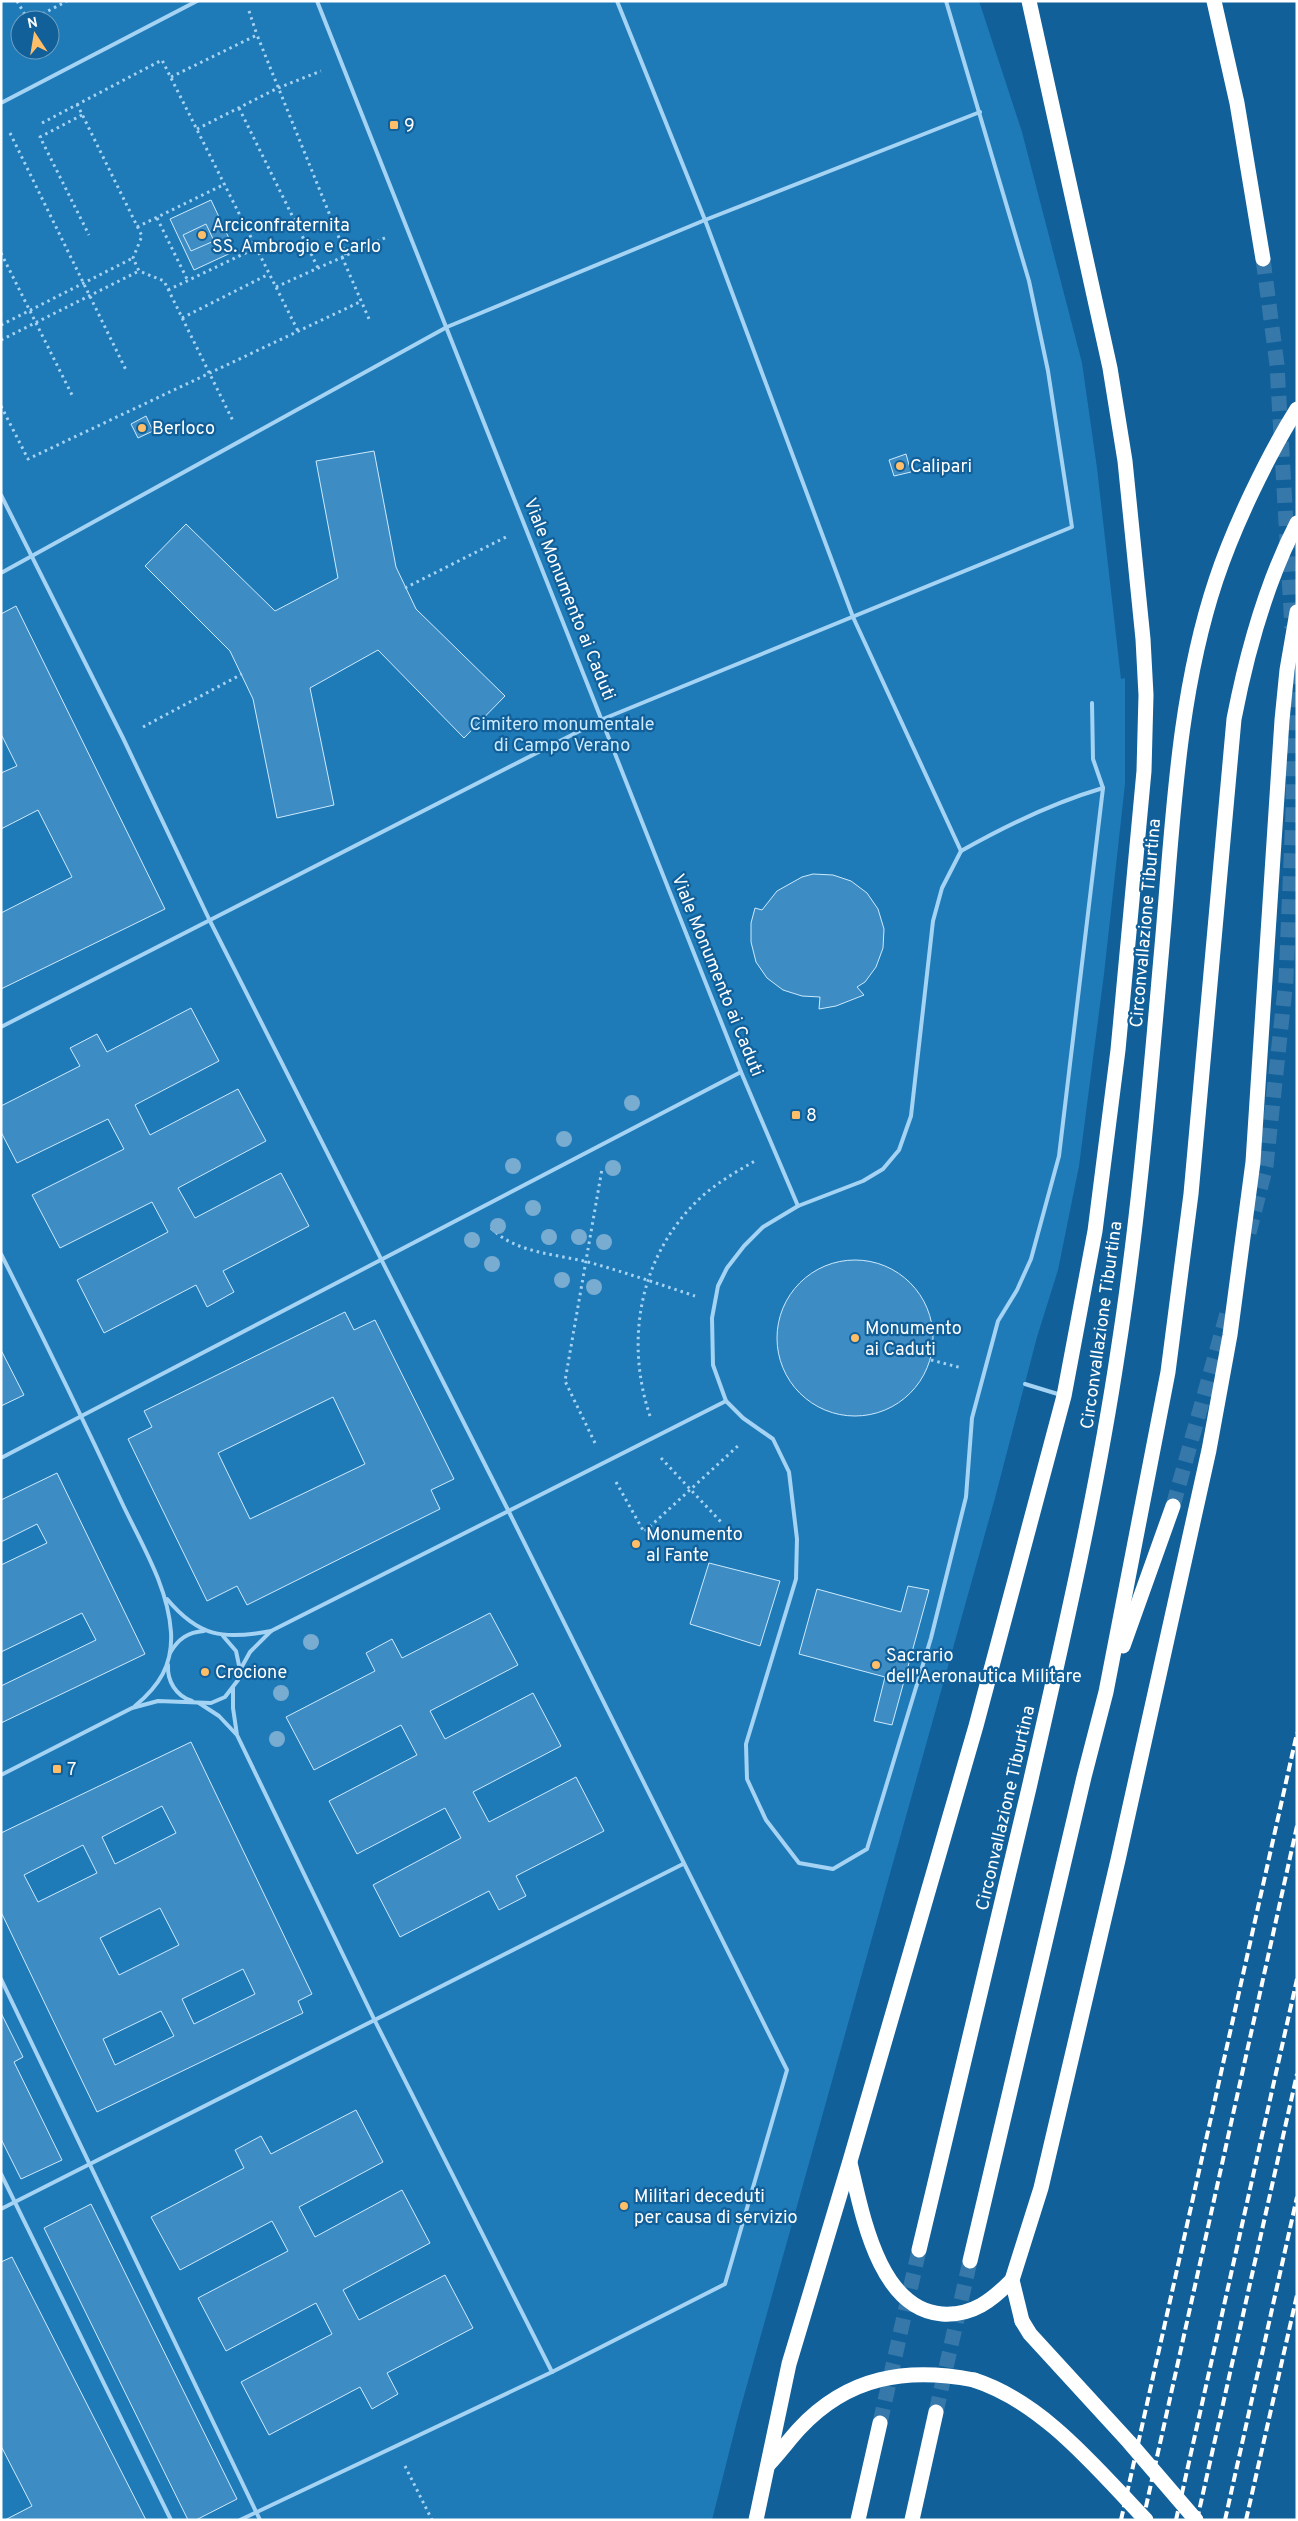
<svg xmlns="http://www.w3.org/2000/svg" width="1298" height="2521" font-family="Overpass,sans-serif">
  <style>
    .green { fill: #1f7ab8; fill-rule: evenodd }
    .building { fill: #3e8cc4; stroke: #cceafe; fill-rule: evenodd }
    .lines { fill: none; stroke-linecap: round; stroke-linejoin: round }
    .highway-tunnel { stroke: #3578a9; stroke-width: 15; stroke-dasharray: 15 8; stroke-linecap: butt }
    .path { stroke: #a4d3f4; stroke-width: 3; stroke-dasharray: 2.5 4; stroke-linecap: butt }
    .lane { stroke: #a4d3f4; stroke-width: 4 }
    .highway { stroke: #fff; stroke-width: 15 }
    .rail { stroke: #fff; stroke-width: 4; stroke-dasharray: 9 4; stroke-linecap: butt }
    .highway-bridge { stroke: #fff; stroke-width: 15 }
    .tree { fill: #78acd1 }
    .poi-dot { fill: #ffbe67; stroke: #11609a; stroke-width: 2 }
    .labels { text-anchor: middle; stroke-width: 4.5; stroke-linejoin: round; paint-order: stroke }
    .poi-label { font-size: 18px; fill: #fff; stroke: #11609a; text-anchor: start }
    .street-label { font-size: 18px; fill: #fff; stroke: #11609a }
    .park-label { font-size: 18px; fill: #cceafe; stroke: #11609a }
  </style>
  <rect width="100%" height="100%" fill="#11609a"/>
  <path class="green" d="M1,1H979L1022,132L1082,363L1097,468L1121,679L1125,678V784L1104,974L1079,1166L1058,1270L1037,1337L995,1498L738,2417L712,2520H1ZM20,20H50V50H20Z"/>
  <g class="building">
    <path d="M211,200L235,251L194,270L170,219Z"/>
    <path d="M206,224L214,241L191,251L183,235Z"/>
    <path d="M146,416L153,431L138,438L131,424Z"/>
    <path d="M374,451L396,567L416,609L505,696L464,738L378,650L310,688L334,805L277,818L253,699L230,651L145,566L186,524L275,611L338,578L316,461Z"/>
    <path d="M906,454L911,472L894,476L889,460Z"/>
    <path d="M16,606L165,909L1,989V913L72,877L38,810L1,829V773L17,766L1,734V614Z"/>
    <path d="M813,874L833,875L851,881L867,893L878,909L884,929L883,948L876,967L865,982L857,987L864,995L836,1006L819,1009L820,997L802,996L783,990L767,978L756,962L751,942V923L755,908L762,910L777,891L802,877Z"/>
    <path d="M191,1008L219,1061L135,1105L150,1135L238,1089L266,1141L178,1188L195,1218L281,1173L309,1226L223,1271L234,1292L207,1307L196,1285L104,1333L77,1280L168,1232L152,1202L60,1248L32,1195L124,1149L108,1119L17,1163L1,1132V1106L80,1066L70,1048L97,1034L107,1052Z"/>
    <circle cx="855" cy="1338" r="78"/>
    <path d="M345,1312L354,1330L375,1320L454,1479L431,1490L440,1509L247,1605L237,1586L207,1601L128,1439L152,1427L144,1411ZM333,1397L365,1464L250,1519L218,1453Z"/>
    <path d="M1,1350L24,1395L1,1406Z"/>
    <path d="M57,1473L145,1654L1,1723V1686L96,1640L82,1613L1,1652V1565L47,1543L37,1524L1,1542V1500Z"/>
    <path d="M709,1563L780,1581L760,1646L690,1624Z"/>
    <path d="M908,1586L929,1590L892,1725L874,1721L885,1677L799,1654L817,1589L901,1612Z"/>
    <path d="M490,1613L518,1665L430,1711L445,1739L533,1693L561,1746L473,1792L489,1822L576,1777L604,1831L516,1876L526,1896L499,1910L489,1891L400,1937L373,1885L461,1838L445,1808L357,1854L329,1801L417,1755L401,1725L314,1770L286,1717L375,1671L366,1653L392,1639L402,1658Z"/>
    <path d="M191,1742L312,1994L298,2001L303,2013L97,2112L1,1912V1833ZM162,1806L176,1833L115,1864L102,1837ZM83,1845L97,1873L38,1902L24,1875ZM160,1908L179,1945L119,1975L100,1938ZM243,1969L255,1994L194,2024L182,1999ZM161,2011L174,2036L115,2065L103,2039Z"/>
    <path d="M1,2013L23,2057L14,2062L62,2160L21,2179L1,2139Z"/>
    <path d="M356,2110L383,2162L299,2207L315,2237L402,2190L430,2243L343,2290L359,2320L445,2275L473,2328L387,2373L398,2394L372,2409L360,2387L269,2435L241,2382L332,2334L316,2303L226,2351L198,2298L288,2251L272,2221L180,2270L151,2217L244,2168L235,2150L261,2136L271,2154Z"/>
    <path d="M91,2204L237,2499L196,2520H188L44,2228Z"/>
    <path d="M12,2257L146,2520H5L32,2506L1,2446V2262Z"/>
  </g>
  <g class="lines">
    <g class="highway-tunnel">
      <path d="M1263,259L1277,365L1292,628"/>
      <path d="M1249,1233L1266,1166L1286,980L1293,813L1294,659"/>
      <path d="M1173,1506L1228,1310"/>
      <path d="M936,2412L970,2261"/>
      <path d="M880,2423L919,2250"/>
    </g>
    <g class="path">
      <path d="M17,1L28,20"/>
      <path d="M249,11L257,35"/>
      <path d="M31,20L67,1"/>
      <path d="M171,77L257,35L346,255"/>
      <path d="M77,104L142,236L133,258L139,271L164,281L233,421"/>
      <path d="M239,108L318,268"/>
      <path d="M82,115L40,137L89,235"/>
      <path d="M42,123L162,60L298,331"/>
      <path d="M197,129L278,88L321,71"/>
      <path d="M10,133L126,370"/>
      <path d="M157,218L188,281"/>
      <path d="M137,227L225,184"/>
      <path d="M1,253L72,395"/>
      <path d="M342,257L369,319"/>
      <path d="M276,287L387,237"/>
      <path d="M168,290L256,248"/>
      <path d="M182,318L269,274"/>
      <path d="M1,325L133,258"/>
      <path d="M1,340L139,271"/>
      <path d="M1,406L28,459L362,301"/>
      <path d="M405,588L506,537"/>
      <path d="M143,727L242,674"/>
      <path d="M491,1228C515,1253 556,1254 588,1262C624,1272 659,1284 695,1296"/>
      <path d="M931,1360L962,1368"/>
      <path d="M650,1416C623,1336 642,1247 707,1192C722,1180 739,1170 755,1161"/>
      <path d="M595,1443L565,1381L602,1169"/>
      <path d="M661,1458L722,1523"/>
      <path d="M616,1482L644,1532L740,1444"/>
      <path d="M405,2466L432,2520"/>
    </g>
    <g class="lane">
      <path d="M317,1L741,1072L798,1206"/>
      <path d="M617,1L705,220L853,617L961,851C1007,825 1052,803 1103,788L1093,759L1092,703"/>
      <path d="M1,103L197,1"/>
      <path d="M1,495L123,738L209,919L508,1510L787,2070L725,2284L552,2372L240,2520"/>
      <path d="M1,573L447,327L705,220L980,112"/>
      <path d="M961,851L942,888L933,921L911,1116L899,1150L883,1169L863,1181L798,1206L763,1227L744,1246L727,1268L718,1286L712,1318L713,1365L726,1401L743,1418L773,1439L789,1472L797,1539L796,1579L746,1744L747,1779L766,1820L799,1863L833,1869L867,1849L931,1638L966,1497L972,1418L998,1321L1017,1290L1031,1259L1059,1156L1103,788"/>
      <path d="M1,1027L603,719L1072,527L1048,371L1029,281L946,1"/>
      <path d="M1,1254C43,1337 84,1421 123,1505C142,1545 168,1587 171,1632C173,1665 159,1686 135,1706"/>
      <path d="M1025,1384L1061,1395"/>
      <path d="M1,1458L741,1072"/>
      <path d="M167,1599C199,1637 223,1640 271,1631"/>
      <path d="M223,1636L236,1651L240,1670"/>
      <path d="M170,1653C178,1639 188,1632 204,1631"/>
      <path d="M168,1665C167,1681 176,1696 192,1701"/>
      <path d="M233,1688V1708L237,1735L375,2021L552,2372"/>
      <path d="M199,1703L219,1716L236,1734"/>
      <path d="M1,1775L132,1708L158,1701L211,1703L225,1697L238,1680L240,1670L250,1652L271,1631L726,1401"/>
      <path d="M1,1979L260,2520"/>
      <path d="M1,2174L171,2520"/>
      <path d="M1,2209L683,1864"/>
    </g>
    <g class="highway">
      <path d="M1214,1L1237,103L1263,259"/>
      <path d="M1123,1646L1173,1506"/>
      <path d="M850,2163C862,2212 878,2309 942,2314C973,2316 992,2300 1012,2280"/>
      <path d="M919,2250C956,2096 993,1942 1029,1788C1062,1643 1096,1498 1118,1351C1139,1217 1150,1081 1162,946C1173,824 1177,697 1216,580C1234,526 1267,457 1297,409"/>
      <path d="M970,2261L1084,1777L1106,1692L1168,1372L1191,1194L1234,719C1247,652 1265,585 1297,523"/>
      <path d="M1022,2321L1012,2280L1041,2188L1118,1860L1209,1450L1230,1335L1253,1162L1282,720L1287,670L1297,612"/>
      <path d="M769,2464C780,2452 789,2440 799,2429C848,2376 907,2367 974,2380"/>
      <path d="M756,2520L789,2364L850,2161L976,1726L1064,1396L1095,1231L1118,1050L1144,771L1146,695L1143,639L1125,461L1110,368L1029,1"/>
      <path d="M858,2520L880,2423"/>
      <path d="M912,2520L936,2412"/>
    </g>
    <g class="rail">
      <path d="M1121,2520L1297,1733"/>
      <path d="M1143,2520L1297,1826"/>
      <path d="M1176,2520L1297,1979"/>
      <path d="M1197,2520L1297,2074"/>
      <path d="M1225,2520L1297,2197"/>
      <path d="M1246,2520L1297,2295"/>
    </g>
    <g class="highway-bridge">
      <path d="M1022,2321L1030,2334L1129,2442L1196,2520"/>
      <path d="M974,2380C1043,2402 1097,2469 1146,2520"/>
    </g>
  </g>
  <g class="tree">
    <circle cx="632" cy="1103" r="8"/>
    <circle cx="564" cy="1139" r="8"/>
    <circle cx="513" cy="1166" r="8"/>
    <circle cx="613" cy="1168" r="8"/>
    <circle cx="533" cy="1208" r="8"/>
    <circle cx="498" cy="1226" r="8"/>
    <circle cx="549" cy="1237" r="8"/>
    <circle cx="579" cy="1237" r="8"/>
    <circle cx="472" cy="1240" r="8"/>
    <circle cx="604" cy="1242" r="8"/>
    <circle cx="492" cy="1264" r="8"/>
    <circle cx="562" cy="1280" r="8"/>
    <circle cx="594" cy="1287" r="8"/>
    <circle cx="311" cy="1642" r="8"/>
    <circle cx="281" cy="1693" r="8"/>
    <circle cx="277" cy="1739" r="8"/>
  </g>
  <g class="poi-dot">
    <rect x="389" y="120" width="10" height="10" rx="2.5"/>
    <circle cx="202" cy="235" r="5"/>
    <circle cx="142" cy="428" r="5"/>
    <circle cx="900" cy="466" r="5"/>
    <rect x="791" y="1110" width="10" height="10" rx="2.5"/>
    <circle cx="855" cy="1338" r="5"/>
    <circle cx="636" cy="1544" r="5"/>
    <circle cx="876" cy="1665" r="5"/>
    <circle cx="205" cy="1672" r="5"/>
    <rect x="52" y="1764" width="10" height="10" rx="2.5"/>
    <circle cx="624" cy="2206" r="5"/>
  </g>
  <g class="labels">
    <g class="poi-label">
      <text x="404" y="131">9</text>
      <text x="212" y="231">Arciconfraternita<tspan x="212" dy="21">SS. Ambrogio e Carlo</tspan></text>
      <text x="152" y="434">Berloco</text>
      <text x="910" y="472">Calipari</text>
      <text x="806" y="1121">8</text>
      <text x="865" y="1334">Monumento<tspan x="865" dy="21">ai Caduti</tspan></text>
      <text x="646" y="1540">Monumento<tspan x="646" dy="21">al Fante</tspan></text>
      <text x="886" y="1661">Sacrario<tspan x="886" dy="21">dell'Aeronautica Militare</tspan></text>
      <text x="215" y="1678">Crocione</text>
      <text x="67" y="1775">7</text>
      <text x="634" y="2202">Militari deceduti<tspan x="634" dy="21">per causa di servizio</tspan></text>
    </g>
    <g class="street-label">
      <text transform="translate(570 599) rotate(68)" y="6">Viale Monumento ai Caduti</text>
      <text transform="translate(1145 923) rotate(-85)" y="6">Circonvallazione Tiburtina</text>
      <text transform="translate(718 975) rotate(68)" y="6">Viale Monumento ai Caduti</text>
      <text transform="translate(1101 1325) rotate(-82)" y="6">Circonvallazione Tiburtina</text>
      <text transform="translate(1005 1808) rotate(-77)" y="6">Circonvallazione Tiburtina</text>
    </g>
    <g class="park-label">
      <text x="562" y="730">Cimitero monumentale<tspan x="562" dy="21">di Campo Verano</tspan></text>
    </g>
  </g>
  <rect width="1298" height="2521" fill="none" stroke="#ffffff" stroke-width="5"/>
  <g transform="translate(35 35) rotate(348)"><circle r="24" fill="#11609a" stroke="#70a0c2"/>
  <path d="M0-4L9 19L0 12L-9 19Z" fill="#ffbe67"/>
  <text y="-8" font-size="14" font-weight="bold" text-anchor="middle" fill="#ffffff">N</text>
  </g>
</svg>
